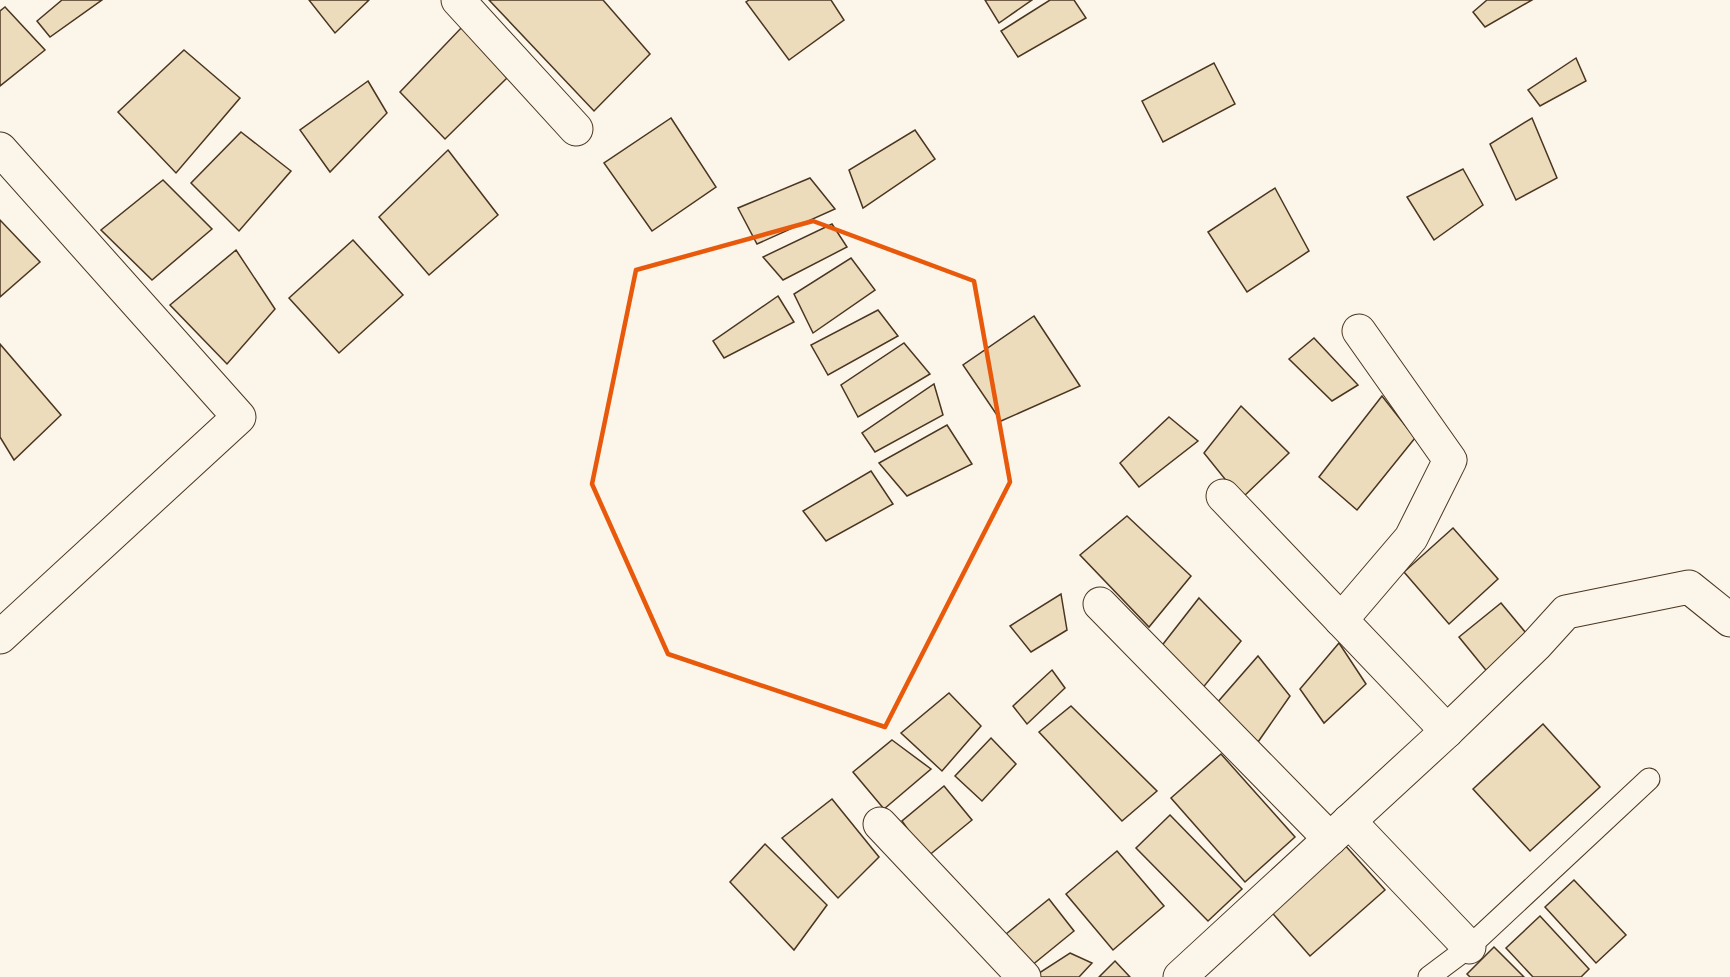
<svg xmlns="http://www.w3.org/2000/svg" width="1730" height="977" font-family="'Fira Sans',sans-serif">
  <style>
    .building { fill: #ecdcbc; stroke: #4a3520; stroke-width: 1.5 }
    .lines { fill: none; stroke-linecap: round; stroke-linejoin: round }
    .lane-casing { stroke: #4a3520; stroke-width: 23 }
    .street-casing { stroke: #4a3520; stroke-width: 35 }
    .lane { stroke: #fbf6e9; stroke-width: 21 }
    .street { stroke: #fbf6e9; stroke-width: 33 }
    .marked { fill: none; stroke: #e8590c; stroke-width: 4.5; stroke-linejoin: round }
  </style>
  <rect width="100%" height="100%" fill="#fbf6e9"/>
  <g class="building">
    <path d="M62,0H102L50,37L37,21Z"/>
    <path d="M309,0H369L335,33Z"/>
    <path d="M489,0H603L650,54L594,111Z"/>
    <path d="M749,0H831L844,20L789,60L746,2Z"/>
    <path d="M985,0H1032L999,23Z"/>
    <path d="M1050,0H1074L1086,18L1018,57L1001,31Z"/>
    <path d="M1487,0H1532L1485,27L1473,12Z"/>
    <path d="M5,7L45,50L0,86V11Z"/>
    <path d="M463,26L507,78L445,139L400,92Z"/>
    <path d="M184,50L240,98L176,173L118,112Z"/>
    <path d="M1576,58L1586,81L1540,106L1528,90Z"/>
    <path d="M1214,63L1235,104L1163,142L1142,101Z"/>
    <path d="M368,81L387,113L330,172L300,130Z"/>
    <path d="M671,118L716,187L652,231L604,163Z"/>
    <path d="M1532,118L1557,178L1516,200L1490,144Z"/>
    <path d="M915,130L935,159L863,208L849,170Z"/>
    <path d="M241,132L291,171L239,231L191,183Z"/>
    <path d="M448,150L498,215L429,275L379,217Z"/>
    <path d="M1463,169L1483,205L1434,240L1407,197Z"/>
    <path d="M810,178L835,209L757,244L738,208Z"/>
    <path d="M163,180L212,229L152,280L101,230Z"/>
    <path d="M1275,188L1309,251L1247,292L1208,232Z"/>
    <path d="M0,220L40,262L0,297Z"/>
    <path d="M832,224L847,247L783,280L763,257Z"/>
    <path d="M353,240L403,295L339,353L289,298Z"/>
    <path d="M236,250L275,309L227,364L170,305Z"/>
    <path d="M851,258L875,290L813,333L794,294Z"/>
    <path d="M778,296L794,322L724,358L713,341Z"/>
    <path d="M878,310L898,336L828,375L811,345Z"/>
    <path d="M1034,316L1080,386L1001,421L963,365Z"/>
    <path d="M1314,338L1358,385L1332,401L1289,359Z"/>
    <path d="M904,343L930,374L858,417L841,385Z"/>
    <path d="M0,344L61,415L14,460L0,437Z"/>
    <path d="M934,384L943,415L875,452L862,433Z"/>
    <path d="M1382,396L1415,438L1357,510L1319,477Z"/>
    <path d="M1241,406L1289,453L1241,499L1204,453Z"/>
    <path d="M1169,417L1198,441L1139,487L1120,463Z"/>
    <path d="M947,425L972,464L907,496L879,463Z"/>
    <path d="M871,471L893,504L826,541L803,511Z"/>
    <path d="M1127,516L1191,576L1149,627L1080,555Z"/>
    <path d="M1453,528L1498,579L1449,624L1404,572Z"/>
    <path d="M1061,594L1067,630L1031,652L1010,626Z"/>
    <path d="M1199,598L1241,641L1201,690L1160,648Z"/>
    <path d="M1501,603L1536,645L1494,680L1459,637Z"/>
    <path d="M1339,643L1366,684L1324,723L1300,689Z"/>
    <path d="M1258,656L1290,696L1258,742L1216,704Z"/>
    <path d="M1052,670L1065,688L1027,724L1013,706Z"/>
    <path d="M949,693L981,726L942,771L901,733Z"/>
    <path d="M1071,706L1157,791L1122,821L1039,732Z"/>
    <path d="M1543,724L1600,787L1530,851L1473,789Z"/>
    <path d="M991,738L1016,764L982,801L955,776Z"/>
    <path d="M892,740L931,769L884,809L853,772Z"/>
    <path d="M1221,754L1295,837L1245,882L1171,798Z"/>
    <path d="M944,786L972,820L927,857L902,821Z"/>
    <path d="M832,799L879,857L838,898L782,838Z"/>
    <path d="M1170,815L1242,889L1208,921L1136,848Z"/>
    <path d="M1343,843L1385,890L1310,956L1268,908Z"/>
    <path d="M765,844L827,905L794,950L730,882Z"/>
    <path d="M1117,851L1164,906L1113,950L1066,894Z"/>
    <path d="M1574,880L1626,935L1596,963L1545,907Z"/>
    <path d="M1049,899L1074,931L1031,966L1006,934Z"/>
    <path d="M1540,916L1589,969L1581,977H1533L1506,948Z"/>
    <path d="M1494,947L1524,977H1470L1467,974Z"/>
    <path d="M1070,953L1092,963L1079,977H1039L1036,975Z"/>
    <path d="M1115,961L1130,977H1099Z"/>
  </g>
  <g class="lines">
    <defs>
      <path id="lane" d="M1429,977L1469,947L1649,779"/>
      <g id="street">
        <path d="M458,0L576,129"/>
        <path d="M0,149L239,417L0,637"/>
        <path d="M1223,496L1447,731"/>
        <path d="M1100,604L1330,839"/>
        <path d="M1341,620L1411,538L1450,460L1359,331"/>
        <path d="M1349,821L1469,947"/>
        <path d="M880,824L1024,977"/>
        <path d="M1180,977L1447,731L1536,645L1566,612L1689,587L1730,620"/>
      </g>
    </defs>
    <use href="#lane" class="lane-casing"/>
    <use href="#street" class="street-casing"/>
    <use href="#lane" class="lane"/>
    <use href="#street" class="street"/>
  </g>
  <path class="marked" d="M813,221L974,281L1010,482L885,727L668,654L592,484L636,270Z"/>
</svg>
